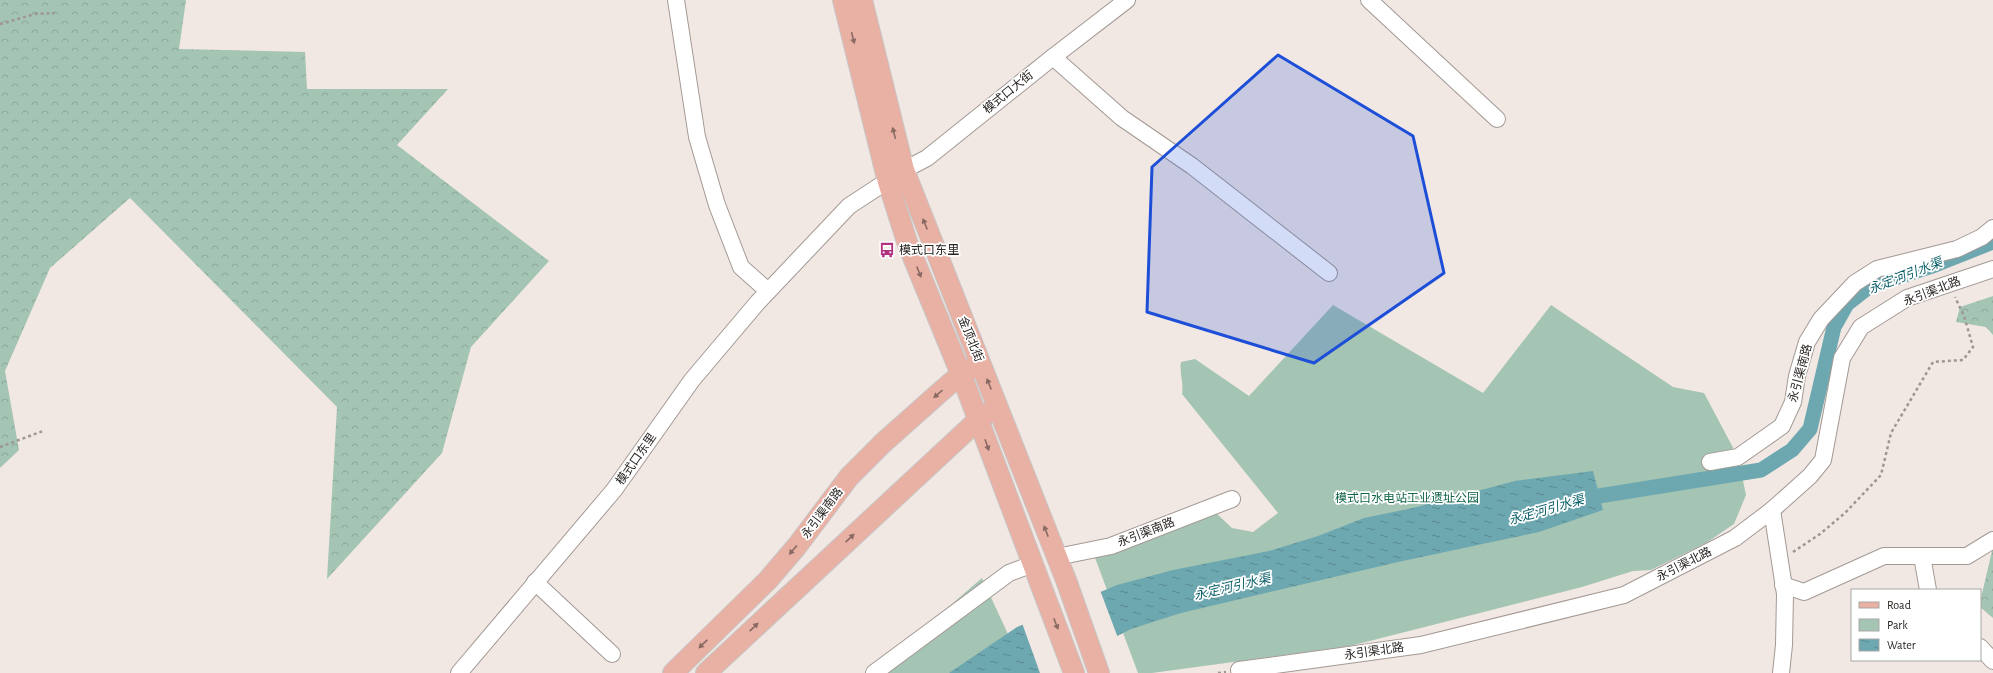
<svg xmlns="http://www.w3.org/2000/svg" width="1993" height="673" font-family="'Alegreya Sans','Noto Sans SC',sans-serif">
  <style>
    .forest { fill: url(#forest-crowns) }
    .park { fill: #a4c4b4 }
    .water { fill: url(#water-ripples) }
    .pier { fill: #f2e8e3 }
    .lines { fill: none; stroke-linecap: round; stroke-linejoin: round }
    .canal { stroke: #6da8b0; stroke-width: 15 }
    .minor-casing { stroke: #a39994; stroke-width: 18 }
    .major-casing { stroke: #c7c6c6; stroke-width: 22 }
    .path { stroke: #9e9692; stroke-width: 2.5; stroke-dasharray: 3 3; stroke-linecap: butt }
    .minor { stroke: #fff; stroke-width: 16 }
    .major { stroke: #e9b0a4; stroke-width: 20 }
    .oneway { fill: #886a63 }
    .marked { fill: #1d4ed8; fill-opacity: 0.2; stroke: #1d4ed8; stroke-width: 3; stroke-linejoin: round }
    .labels { text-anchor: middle; stroke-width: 3.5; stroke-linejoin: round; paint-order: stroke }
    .street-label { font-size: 12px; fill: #282422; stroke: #fff }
    .poi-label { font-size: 12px; fill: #282422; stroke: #fff; text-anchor: start }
    .park-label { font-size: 12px; fill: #126647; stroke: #fff }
    .water-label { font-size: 13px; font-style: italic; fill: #095f68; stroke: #fff }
  </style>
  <defs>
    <pattern id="forest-crowns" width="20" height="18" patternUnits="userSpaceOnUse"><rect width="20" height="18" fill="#a4c4b4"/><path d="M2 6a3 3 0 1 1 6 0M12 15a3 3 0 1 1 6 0" fill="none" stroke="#8da89a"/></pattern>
    <pattern id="water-ripples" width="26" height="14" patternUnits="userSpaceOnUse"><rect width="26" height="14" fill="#6da8b0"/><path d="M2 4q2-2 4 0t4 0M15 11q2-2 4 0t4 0" fill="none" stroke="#5a898f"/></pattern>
  </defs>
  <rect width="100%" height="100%" fill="#f2e8e3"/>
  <g class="forest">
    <path d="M0,0H186L179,49L305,52L307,89H448L397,145L549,261L471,347L442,453L327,579L337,407L130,198L50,268L5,371L19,450L0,468Z"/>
    <path d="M1993,296V335L1986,327L1956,322L1960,307Z"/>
    <path d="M1993,547V618L1980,607V602Z"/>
  </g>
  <g class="park">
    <path d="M1333,305L1483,393L1551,305L1673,387L1704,393L1738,457L1746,495L1734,524L1706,543L1651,570L1633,571L1582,587L1350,646L1152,673H1138L1094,555L1216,513L1232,528L1253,532L1278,513L1182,394C1184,383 1179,373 1181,362L1195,359L1249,396Z"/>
    <path d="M982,578L1026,673H872Z"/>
  </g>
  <path class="water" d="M1593,471L1603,510L1539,532L1398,562L1181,613L1131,629L1044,673H949L1017,627L1117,585L1173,570L1269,551L1318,536L1364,518L1413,508L1515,481Z"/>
  <path class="pier" d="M1100,590L1118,638L1048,673H1040L1022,623Z"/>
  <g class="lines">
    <path class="canal" d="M1580,499L1761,470L1792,450L1810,429L1834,327L1847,304L1870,286L1935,265L1993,242"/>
    <defs>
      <g id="minor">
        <path d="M676,0L697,137L717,205L741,267L768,291"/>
        <path d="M1369,0L1497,119"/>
        <path d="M1053,57L1122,118L1192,166L1329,273"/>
        <path d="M1710,462L1738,457L1782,426L1793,402L1797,376L1807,342L1821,319L1855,283L1877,269L1957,249L1982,237L1993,228"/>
        <path d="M1772,510L1785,594L1784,645L1781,673"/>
        <path d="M1922,556L1928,590"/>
        <path d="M1057,557L1111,546L1232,499"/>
        <path d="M535,582L612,654"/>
        <path d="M1783,585L1804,592L1884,556H1967L1993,540"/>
        <path d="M1980,647L1993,661"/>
        <path d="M1239,670L1421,645L1624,595L1735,538L1772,510L1810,476L1823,460L1842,358L1861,327L1907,298L1993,269"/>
        <path d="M459,673L614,490L692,380L758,302L849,206L904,170L927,158L1053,57L1127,0"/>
        <path d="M874,673L1009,573L1033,564"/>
      </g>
      <g id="major">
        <path d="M843,0L888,182L908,245L961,374L1074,673"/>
        <path d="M862,0L904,170L1066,580L1099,673"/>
        <path d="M673,673L768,580L797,546L849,477L883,443L938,394L961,374L972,368"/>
        <path d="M706,673L979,419L988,413"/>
      </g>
    </defs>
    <use href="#minor" class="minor-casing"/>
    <use href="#major" class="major-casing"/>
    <g class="path">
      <path d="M0,24L35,14L55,13"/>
      <path d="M0,447L43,431"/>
      <path d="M1793,552L1820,534L1845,513L1881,475L1891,433L1933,362L1963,360L1973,347L1964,316L1955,297"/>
      <path d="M1218,673L1226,672"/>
    </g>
    <use href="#minor" class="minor"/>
    <use href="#major" class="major"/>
  </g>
  <defs><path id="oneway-solid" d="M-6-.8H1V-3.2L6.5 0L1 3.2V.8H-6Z"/></defs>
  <g class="oneway">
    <use href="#oneway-solid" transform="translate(853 38) rotate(76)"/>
    <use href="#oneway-solid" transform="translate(894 133) rotate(-104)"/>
    <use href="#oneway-solid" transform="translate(925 224) rotate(-112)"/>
    <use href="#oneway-solid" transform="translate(919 272) rotate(68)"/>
    <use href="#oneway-solid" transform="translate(989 384) rotate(-112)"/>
    <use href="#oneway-solid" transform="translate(938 394) rotate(139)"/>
    <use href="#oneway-solid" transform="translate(987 445) rotate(71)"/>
    <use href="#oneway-solid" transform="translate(1046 531) rotate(-111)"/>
    <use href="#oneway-solid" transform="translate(850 538) rotate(-43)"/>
    <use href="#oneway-solid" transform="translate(793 550) rotate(130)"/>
    <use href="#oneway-solid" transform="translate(1056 624) rotate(69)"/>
    <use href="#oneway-solid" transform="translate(754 627) rotate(-44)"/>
    <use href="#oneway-solid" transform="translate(703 644) rotate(136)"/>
  </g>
  <path class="marked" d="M1278,55L1413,136L1444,273L1314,363L1147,312L1152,167Z"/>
  <defs>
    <symbol id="bus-bare" viewBox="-9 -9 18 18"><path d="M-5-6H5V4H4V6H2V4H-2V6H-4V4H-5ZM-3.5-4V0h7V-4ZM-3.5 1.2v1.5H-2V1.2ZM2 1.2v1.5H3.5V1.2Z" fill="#af3180" stroke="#fff" stroke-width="2.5" paint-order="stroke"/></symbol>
  </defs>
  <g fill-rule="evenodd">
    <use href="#bus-bare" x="876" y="239" width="22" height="22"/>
  </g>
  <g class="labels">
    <g class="street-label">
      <text transform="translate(1008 92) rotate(-39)" y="4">模式口大街</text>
      <text transform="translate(1932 291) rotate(-21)" y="4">永引渠北路</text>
      <text transform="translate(971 339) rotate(68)" y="4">金顶北街</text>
      <text transform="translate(1800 373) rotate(-75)" y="4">永引渠南路</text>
      <text transform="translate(636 459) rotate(-55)" y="4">模式口东里</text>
      <text transform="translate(822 513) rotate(-53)" y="4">永引渠南路</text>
      <text transform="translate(1146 532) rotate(-21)" y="4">永引渠南路</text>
      <text transform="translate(1684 564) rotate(-27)" y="4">永引渠北路</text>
      <text transform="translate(1374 651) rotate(-8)" y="4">永引渠北路</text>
    </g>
    <g class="poi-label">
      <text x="899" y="254">模式口东里</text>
    </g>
    <g class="park-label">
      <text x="1407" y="502">模式口水电站工业遗址公园</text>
    </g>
    <g class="water-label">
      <text transform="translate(1905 275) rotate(-21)" y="5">永定河引水渠</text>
      <text transform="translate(1546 509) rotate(-16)" y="5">永定河引水渠</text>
      <text transform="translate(1232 586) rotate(-13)" y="5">永定河引水渠</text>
    </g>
  </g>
  <rect x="1851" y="589" width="130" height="72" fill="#ffffff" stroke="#a9a7a7"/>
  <rect x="1859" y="602" width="20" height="6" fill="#e9b0a4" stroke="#a9a7a7"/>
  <text x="1887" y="609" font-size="12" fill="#282422">Road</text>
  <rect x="1859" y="619" width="20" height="12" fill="#a4c4b4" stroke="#a9a7a7"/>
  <text x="1887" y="629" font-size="12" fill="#282422">Park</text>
  <rect x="1859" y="639" width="20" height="12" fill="url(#water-ripples)" stroke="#a9a7a7"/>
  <text x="1887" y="649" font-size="12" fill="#282422">Water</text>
</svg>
